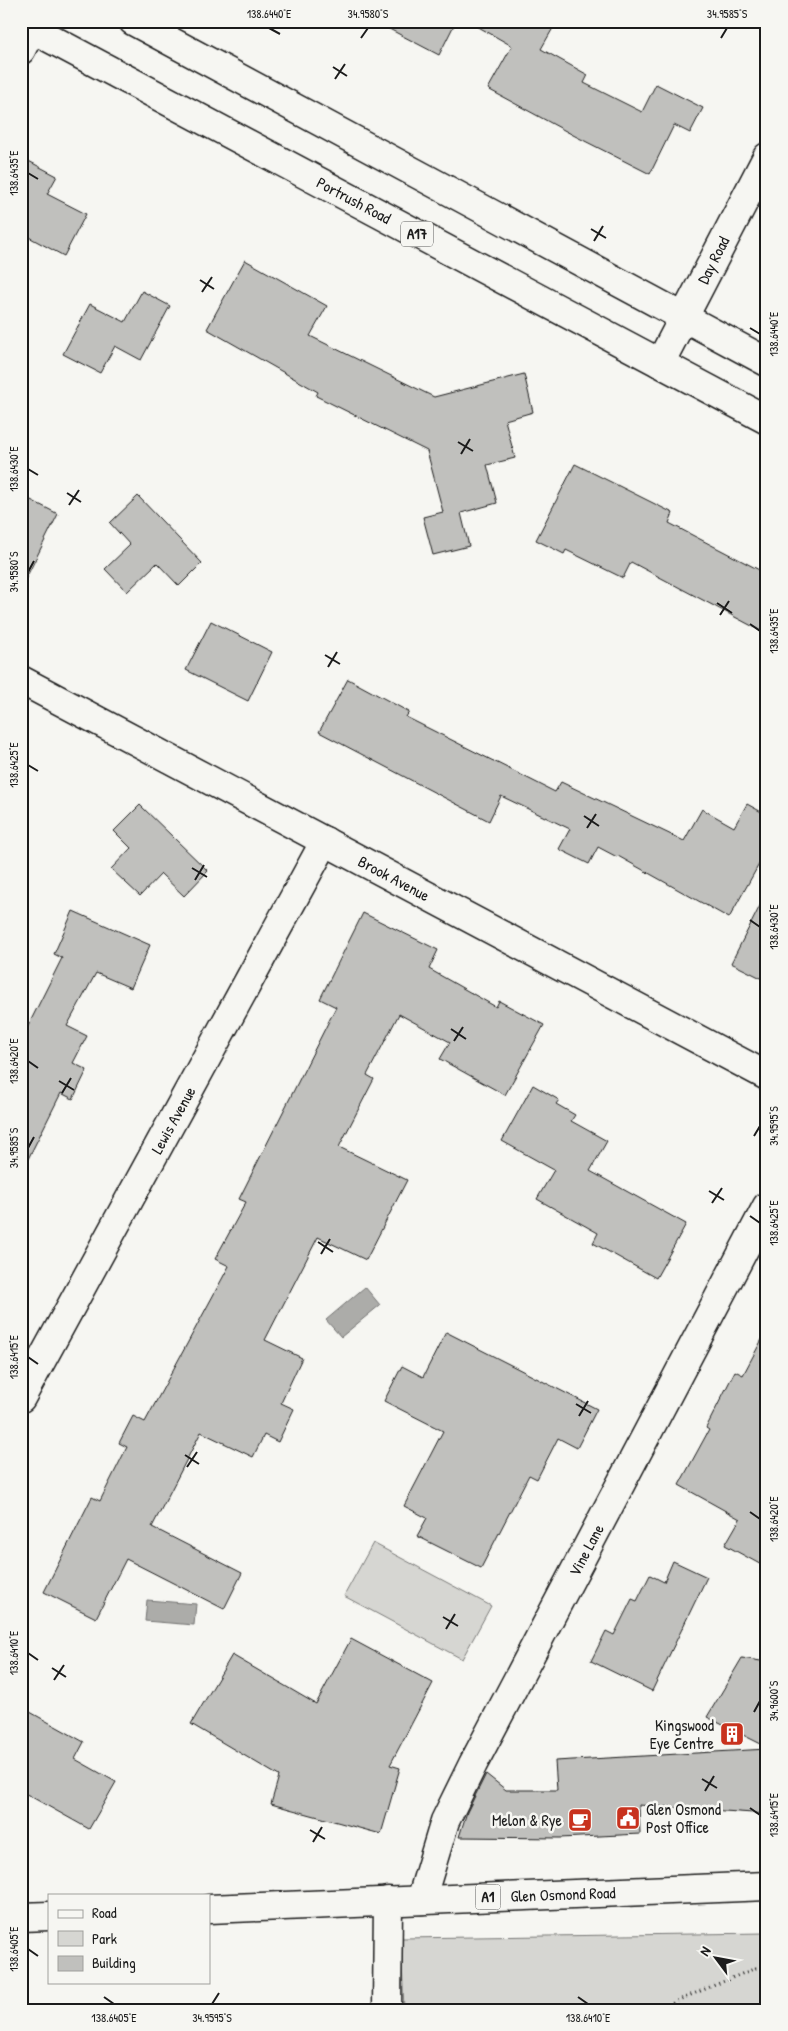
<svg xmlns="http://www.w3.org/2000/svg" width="788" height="2031" font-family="'Patrick Hand',sans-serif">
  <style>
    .green { fill: #d6d6d2; stroke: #797977 }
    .water { fill: #acaca9; stroke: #727271 }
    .building { fill: #c0c0bd; stroke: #1c1c1c }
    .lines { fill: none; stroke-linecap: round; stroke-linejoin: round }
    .street-casing { stroke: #1c1c1c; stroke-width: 31 }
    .highway-casing { stroke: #1c1c1c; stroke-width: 31 }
    .path { stroke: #1c1c1c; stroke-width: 3; stroke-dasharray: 1 4; stroke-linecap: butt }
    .street { stroke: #f6f6f2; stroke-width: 28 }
    .highway { stroke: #f6f6f2; stroke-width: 28 }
    .ticks { fill: none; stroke: #1c1c1c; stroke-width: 2 }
    .labels { text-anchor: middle; stroke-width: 5; stroke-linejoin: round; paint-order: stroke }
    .shield { fill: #f6f6f2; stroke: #5d5d5c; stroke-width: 1 }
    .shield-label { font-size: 15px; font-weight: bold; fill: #1c1c1c }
    .street-label { font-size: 16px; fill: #1c1c1c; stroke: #f6f6f2 }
    .poi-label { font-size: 16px; fill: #1c1c1c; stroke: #f6f6f2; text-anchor: end }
    .neatline { fill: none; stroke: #1c1c1c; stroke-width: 2 }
    .ticks-label { font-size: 12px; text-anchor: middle; fill: #1c1c1c }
  </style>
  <rect width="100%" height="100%" fill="#f6f6f2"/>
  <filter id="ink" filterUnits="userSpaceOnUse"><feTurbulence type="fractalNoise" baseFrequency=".02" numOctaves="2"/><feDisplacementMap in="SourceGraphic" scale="10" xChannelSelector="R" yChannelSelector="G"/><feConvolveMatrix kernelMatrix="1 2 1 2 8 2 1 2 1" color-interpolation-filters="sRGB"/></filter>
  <g filter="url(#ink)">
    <g class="green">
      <path d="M373,1543L491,1606L462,1659L344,1596Z"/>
      <path d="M767,1933V2010H404L401,1938Z"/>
    </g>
    <g class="water">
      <path d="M365,1287L380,1305L341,1337L326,1320Z"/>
      <path d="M147,1600L196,1604L194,1625L145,1621Z"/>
    </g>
    <g class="building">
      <path d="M374,21H456L439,55Z"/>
      <path d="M468,21H557L541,49L588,75L584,83L642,112L656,84L703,108L690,133L674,125L650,174L575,136L488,89L512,46Z"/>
      <path d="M21,157L57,176L47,194L86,214L64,256L25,235L21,242Z"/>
      <path d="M245,260L327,306L310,336L434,397L524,374L533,412L505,420L515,458L487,465L497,503L461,513L469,546L433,555L423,517L443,512L427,451L316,396L318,392L207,329Z"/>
      <path d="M142,291L170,306L141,360L115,346L100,373L63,354L90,304L125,322Z"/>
      <path d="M575,464L673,513L669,523L767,574V634L631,562L623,578L566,550L564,554L536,540Z"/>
      <path d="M21,495L58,514L21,588Z"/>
      <path d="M138,496L202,563L179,586L157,563L127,592L105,569L130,545L110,523Z"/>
      <path d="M211,621L272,652L248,701L186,670Z"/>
      <path d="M348,679L409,712L406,717L555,792L561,782L684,841L702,809L734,827L747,804L767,815V850L729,918L618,856L617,857L598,847L589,864L559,849L570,829L501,796L489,821L319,732Z"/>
      <path d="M140,805L208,871L184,896L161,874L140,896L111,869L131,848L114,831Z"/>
      <path d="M767,892V981L731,963Z"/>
      <path d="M73,911L150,945L131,988L96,973L67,1026L87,1036L73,1063L87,1070L73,1099L61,1093L21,1173V1040L62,958L54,954Z"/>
      <path d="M363,913L438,950L429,969L496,1007L499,1001L544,1025L505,1095L440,1059L450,1042L399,1014L367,1075L374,1079L339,1147L407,1180L366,1260L318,1237L265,1340L302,1358L281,1403L294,1409L278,1442L264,1435L253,1457L201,1432L152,1527L242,1573L224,1609L126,1559L96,1618L44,1592L92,1497L100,1501L127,1447L119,1443L133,1416L145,1422L229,1266L215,1259L246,1202L239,1199L336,1007L320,999Z"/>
      <path d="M533,1085L559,1100L556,1104L575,1115L571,1121L607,1141L590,1171L686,1224L656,1278L593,1243L598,1233L537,1199L554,1170L502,1141Z"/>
      <path d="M767,1330V1568L725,1545L740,1519L679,1485L709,1430L706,1428L735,1371L743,1375Z"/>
      <path d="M446,1332L597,1409L577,1448L558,1438L537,1479L529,1475L481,1568L417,1536L427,1518L404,1506L443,1431L384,1401L402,1366L423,1377Z"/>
      <path d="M673,1561L707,1577L652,1691L591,1661L606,1631L614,1635L632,1599L637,1601L650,1575L664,1582Z"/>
      <path d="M351,1639L433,1683L390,1765L400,1768L381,1834L271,1804L279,1776L191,1724L232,1655L316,1704Z"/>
      <path d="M742,1658L767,1662V1747L707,1717Z"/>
      <path d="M21,1707L84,1742L75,1759L116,1782L89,1829L21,1791Z"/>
      <path d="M767,1749V1814L639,1805L640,1834L560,1838L459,1837L467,1812L486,1774L506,1790H557L555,1761Z"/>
    </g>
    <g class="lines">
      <defs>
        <g id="street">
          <path d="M21,50L32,29"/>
          <path d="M660,363L767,157"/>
          <path d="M21,680L767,1076"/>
          <path d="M21,1398L325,841"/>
          <path d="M421,1900L445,1821L473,1764L767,1206"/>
          <path d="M387,2010L388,1901"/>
        </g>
        <g id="highway">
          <path d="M133,21L767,362"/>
          <path d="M21,23L767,420"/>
          <path d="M209,1909L767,1886"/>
          <path d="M21,1917L49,1916"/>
        </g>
      </defs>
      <use href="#street" class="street-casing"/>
      <use href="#highway" class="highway-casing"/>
      <path class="path" d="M665,2010L674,2002L756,1968L767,1969"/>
      <use href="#street" class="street"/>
      <use href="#highway" class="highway"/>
    </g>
  </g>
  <path class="ticks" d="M269,28L280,34M361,38L368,28M721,38L727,28M333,67L347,76M335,79L345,64M28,173L38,179M591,229L606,238M594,241L603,226M200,280L214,289M202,292L212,277M750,328L760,334M458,442L473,451M461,454L470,439M28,469L38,475M67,493L81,502M69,505L79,490M28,572L34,561M717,603L732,613M720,615L729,601M750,624L760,631M325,655L340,664M328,667L337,652M28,765L38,771M584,816L599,826M587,828L596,814M192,868L207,877M195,880L204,865M750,920L760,927M451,1029L466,1039M454,1041L463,1027M28,1061L38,1068M59,1081L74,1090M62,1093L71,1078M754,1136L760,1126M28,1148L34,1137M709,1191L724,1200M712,1203L722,1188M750,1216L760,1223M318,1242L333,1252M321,1254L330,1239M28,1357L38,1364M576,1404L591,1413M579,1416L588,1401M185,1455L199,1464M187,1467L197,1452M750,1512L760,1519M443,1617L458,1626M446,1629L455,1614M28,1653L38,1660M52,1668L66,1677M54,1680L64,1665M754,1712L760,1701M702,1779L717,1788M705,1791L714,1776M750,1808L760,1815M310,1830L325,1839M313,1842L322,1827M28,1949L38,1956M104,1997L114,2004M578,1997L588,2004M212,2004L219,1993"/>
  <defs>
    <symbol id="building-square" viewBox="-11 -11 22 22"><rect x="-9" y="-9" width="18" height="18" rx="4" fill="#c8321e" stroke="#f6f6f2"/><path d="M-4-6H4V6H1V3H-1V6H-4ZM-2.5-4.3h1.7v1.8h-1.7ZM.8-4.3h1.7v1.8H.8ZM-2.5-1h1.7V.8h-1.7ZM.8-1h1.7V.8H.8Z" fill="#fff"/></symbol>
    <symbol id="civic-square" viewBox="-11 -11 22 22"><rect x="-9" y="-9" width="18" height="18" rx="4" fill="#c8321e" stroke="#f6f6f2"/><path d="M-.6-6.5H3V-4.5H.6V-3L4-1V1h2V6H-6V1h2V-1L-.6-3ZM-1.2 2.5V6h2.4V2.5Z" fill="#fff"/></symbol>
    <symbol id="cafe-square" viewBox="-11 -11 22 22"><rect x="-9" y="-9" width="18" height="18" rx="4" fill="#c8321e" stroke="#f6f6f2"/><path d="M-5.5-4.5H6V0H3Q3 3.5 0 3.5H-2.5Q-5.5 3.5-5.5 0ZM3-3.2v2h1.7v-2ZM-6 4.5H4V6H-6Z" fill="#fff"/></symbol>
  </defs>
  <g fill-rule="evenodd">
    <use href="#building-square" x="718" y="1720" width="28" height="28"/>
    <use href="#civic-square" x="614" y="1804" width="28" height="28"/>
    <use href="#cafe-square" x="566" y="1806" width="28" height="28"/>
  </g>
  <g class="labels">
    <g class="shield">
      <rect x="401" y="221.5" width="32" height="25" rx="4"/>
      <rect x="475.5" y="1884.5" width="25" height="25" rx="4"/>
    </g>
    <g class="shield-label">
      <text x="417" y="239">A17</text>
      <text x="488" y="1902">A1</text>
    </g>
    <g class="street-label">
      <text transform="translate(354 200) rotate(28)" y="6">Portrush Road</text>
      <text transform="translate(713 260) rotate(-63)" y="6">Day Road</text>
      <text transform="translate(394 878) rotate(28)" y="6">Brook Avenue</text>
      <text transform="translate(173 1120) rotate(-61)" y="6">Lewis Avenue</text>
      <text transform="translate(586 1550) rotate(-62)" y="6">Vine Lane</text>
      <text transform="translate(563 1894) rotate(-2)" y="6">Glen Osmond Road</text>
    </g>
    <g class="poi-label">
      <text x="714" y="1731">Kingswood<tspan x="714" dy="18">Eye Centre</tspan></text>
      <text x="646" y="1815" text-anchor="start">Glen Osmond<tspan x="646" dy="18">Post Office</tspan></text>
      <text x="562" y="1826">Melon &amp; Rye</text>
    </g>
  </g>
  <rect width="788" height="2031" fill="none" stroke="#f6f6f2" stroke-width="55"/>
  <rect x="48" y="1894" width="162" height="90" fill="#f6f6f2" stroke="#9f9f9c"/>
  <rect x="58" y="1910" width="25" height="8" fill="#f6f6f2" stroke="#9f9f9c"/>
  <text x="92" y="1918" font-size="15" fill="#1c1c1c">Road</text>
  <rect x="58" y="1931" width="25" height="15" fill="#d6d6d2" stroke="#9f9f9c"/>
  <text x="92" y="1944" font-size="15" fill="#1c1c1c">Park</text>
  <rect x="58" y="1956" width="25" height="15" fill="#c0c0bd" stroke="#9f9f9c"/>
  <text x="92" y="1968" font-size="15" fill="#1c1c1c">Building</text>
  <g transform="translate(716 1958) rotate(302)" stroke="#f6f6f2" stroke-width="4" paint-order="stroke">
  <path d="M0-4L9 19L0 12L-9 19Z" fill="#1c1c1c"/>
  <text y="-8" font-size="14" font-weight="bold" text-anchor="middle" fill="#1c1c1c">N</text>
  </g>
  <rect x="28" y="28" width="732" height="1976" class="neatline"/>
  <g class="ticks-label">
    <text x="269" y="18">138.6440°E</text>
    <text x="368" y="18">34.9580°S</text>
    <text x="727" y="18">34.9585°S</text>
    <text transform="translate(14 173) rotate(-90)" y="4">138.6435°E</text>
    <text transform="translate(774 334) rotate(-90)" y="4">138.6440°E</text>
    <text transform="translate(14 469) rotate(-90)" y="4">138.6430°E</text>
    <text transform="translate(14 572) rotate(-90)" y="4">34.9580°S</text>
    <text transform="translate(774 631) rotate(-90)" y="4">138.6435°E</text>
    <text transform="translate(14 765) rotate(-90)" y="4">138.6425°E</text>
    <text transform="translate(774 927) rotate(-90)" y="4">138.6430°E</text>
    <text transform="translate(14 1061) rotate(-90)" y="4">138.6420°E</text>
    <text transform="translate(774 1126) rotate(-90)" y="4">34.9595°S</text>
    <text transform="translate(14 1148) rotate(-90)" y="4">34.9585°S</text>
    <text transform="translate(774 1223) rotate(-90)" y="4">138.6425°E</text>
    <text transform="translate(14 1357) rotate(-90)" y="4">138.6415°E</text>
    <text transform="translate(774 1519) rotate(-90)" y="4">138.6420°E</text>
    <text transform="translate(14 1653) rotate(-90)" y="4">138.6410°E</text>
    <text transform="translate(774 1701) rotate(-90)" y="4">34.9600°S</text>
    <text transform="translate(774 1815) rotate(-90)" y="4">138.6415°E</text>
    <text transform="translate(14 1949) rotate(-90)" y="4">138.6405°E</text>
    <text x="114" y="2022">138.6405°E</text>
    <text x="212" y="2022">34.9595°S</text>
    <text x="588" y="2022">138.6410°E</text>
  </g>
</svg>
